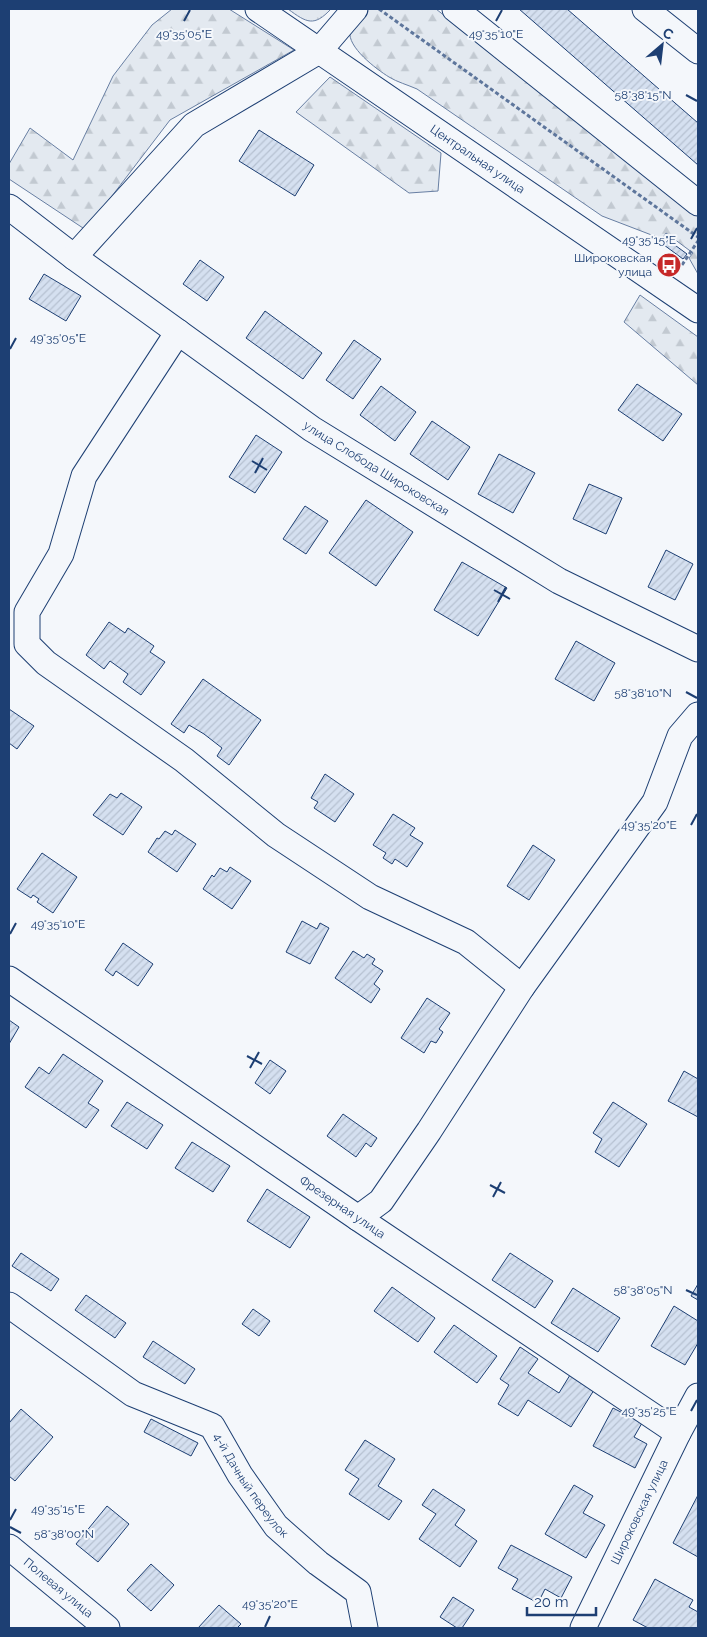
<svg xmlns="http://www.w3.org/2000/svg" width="707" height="1637" font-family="Raleway,sans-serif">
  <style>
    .grass { fill: url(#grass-tufts); stroke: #687fa3 }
    .forest { fill: url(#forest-firs); stroke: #687fa3 }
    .building { fill: url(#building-hatch); stroke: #1d3f73 }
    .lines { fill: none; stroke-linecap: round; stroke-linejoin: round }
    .minor-casing { stroke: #1d3f73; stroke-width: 27 }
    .path { stroke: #5e769c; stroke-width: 3; stroke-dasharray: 4 2.5; stroke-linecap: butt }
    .minor { stroke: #f4f7fb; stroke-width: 25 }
    .ticks { fill: none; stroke: #1d3f73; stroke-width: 2 }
    .labels { text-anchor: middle; stroke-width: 4; stroke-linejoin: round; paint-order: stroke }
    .street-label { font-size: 12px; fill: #1d3f73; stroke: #f4f7fb }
    .poi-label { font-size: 12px; fill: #1d3f73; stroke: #f4f7fb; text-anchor: end }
    .ticks-label { font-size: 12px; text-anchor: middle; fill: #1d3f73; stroke: #f4f7fb; stroke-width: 4; stroke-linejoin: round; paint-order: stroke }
  </style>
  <defs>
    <pattern id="grass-tufts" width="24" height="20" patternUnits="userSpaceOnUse" patternTransform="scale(1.25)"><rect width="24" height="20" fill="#e3e9f0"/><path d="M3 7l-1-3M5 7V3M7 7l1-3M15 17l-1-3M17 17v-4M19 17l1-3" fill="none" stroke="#c2c9d1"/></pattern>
    <pattern id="forest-firs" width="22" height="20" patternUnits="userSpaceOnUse" patternTransform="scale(1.25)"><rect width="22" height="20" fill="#e3e9f0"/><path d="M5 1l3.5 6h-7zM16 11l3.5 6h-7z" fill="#c2c9d1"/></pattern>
    <pattern id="building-hatch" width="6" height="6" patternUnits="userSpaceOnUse" patternTransform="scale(1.25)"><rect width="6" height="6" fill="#d5e0f0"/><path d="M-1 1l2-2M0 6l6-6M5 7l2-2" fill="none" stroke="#b6c1d1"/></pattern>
  </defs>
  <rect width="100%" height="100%" fill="#f4f7fb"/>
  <path class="grass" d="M288,9H331C314,27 307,23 288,9Z"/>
  <g class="forest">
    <path d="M172,9H229L294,50L170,120L86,230L9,179V164L30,128L73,160L113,76L152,25Z"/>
    <path d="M366,9H436L698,216V274L689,258L693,253L666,233L662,239L602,216L417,89C408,85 397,82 389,77C376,69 347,47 350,31C352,23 361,15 366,9Z"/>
    <path d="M330,77L441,153L438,191L409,193L296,112Z"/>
    <path d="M640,295L698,337V385L624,322Z"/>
  </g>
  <g class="building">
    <path d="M519,9H567L698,123V165Z"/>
    <path d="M259,130L314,165L295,196L239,161Z"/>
    <path d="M668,240L687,254L683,259L664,245Z"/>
    <path d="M200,260L224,277L207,301L183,284Z"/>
    <path d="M44,274L81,296L66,321L29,299Z"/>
    <path d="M265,311L322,353L303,379L246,338Z"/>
    <path d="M354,340L381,359L353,399L326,380Z"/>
    <path d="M637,384L682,414L663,441L618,410Z"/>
    <path d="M381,386L416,412L395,441L360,415Z"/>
    <path d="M432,421L470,447L448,480L410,454Z"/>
    <path d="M256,435L282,452L255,493L229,477Z"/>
    <path d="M499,454L535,473L513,513L478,494Z"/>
    <path d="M589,484L622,498L606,534L573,519Z"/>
    <path d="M366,500L413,532L376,586L329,553Z"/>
    <path d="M305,506L328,521L306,554L283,539Z"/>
    <path d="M666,550L693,564L675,600L648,587Z"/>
    <path d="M462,562L507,588L478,636L434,610Z"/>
    <path d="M109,622L125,633L128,628L154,646L150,652L165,662L141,695L123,682L128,674L110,661L104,669L86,655Z"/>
    <path d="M576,641L615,663L594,701L555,679Z"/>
    <path d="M203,679L261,720L229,765L217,756L222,748L204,734L189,725L184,733L171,724Z"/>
    <path d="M9,709L34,726L17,749L9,743Z"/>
    <path d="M325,774L354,794L335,822L314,808L318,802L311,798Z"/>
    <path d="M121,793L142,807L123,835L93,815L110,794L117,798Z"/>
    <path d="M393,814L415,828L410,835L423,843L407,867L395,859L392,864L383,858L386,853L373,845Z"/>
    <path d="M175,830L196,844L177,872L148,852L157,838L159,839L165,831L172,835Z"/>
    <path d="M533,845L555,860L529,900L507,886Z"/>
    <path d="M42,853L77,877L53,913L37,902L39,899L33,895L31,898L17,889Z"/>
    <path d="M230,867L251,881L232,909L203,889L212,875L214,877L220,868L227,872Z"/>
    <path d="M302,921L317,929L320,923L329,928L310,964L286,952Z"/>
    <path d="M123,943L153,964L138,986L116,971L113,976L105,970Z"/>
    <path d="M353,951L364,958L367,954L375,959L372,964L383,971L374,984L380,989L371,1003L335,978Z"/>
    <path d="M427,998L450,1013L439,1029L443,1032L436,1043L431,1041L424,1053L401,1038Z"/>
    <path d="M9,1020L19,1027L9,1044Z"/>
    <path d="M63,1054L103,1081L88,1103L99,1110L86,1128L25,1087L39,1067L49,1074Z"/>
    <path d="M270,1060L286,1071L270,1094L255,1083Z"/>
    <path d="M684,1071L698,1079V1117L668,1101Z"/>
    <path d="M127,1102L163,1125L147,1149L111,1126Z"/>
    <path d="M613,1102L647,1124L619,1167L595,1152L602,1139L593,1133Z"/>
    <path d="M343,1114L377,1138L371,1147L366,1143L356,1157L327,1136Z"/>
    <path d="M192,1142L230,1166L213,1192L175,1168Z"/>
    <path d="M267,1189L310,1217L290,1248L247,1221Z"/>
    <path d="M21,1253L59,1279L51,1291L12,1266Z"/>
    <path d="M510,1253L553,1281L535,1308L492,1280Z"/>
    <path d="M698,1284V1300L691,1296Z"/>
    <path d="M392,1287L435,1318L418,1342L374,1311Z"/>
    <path d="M573,1288L620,1318L598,1352L551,1323Z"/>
    <path d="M86,1295L126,1323L115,1338L75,1310Z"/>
    <path d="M674,1306L698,1321V1343L685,1365L651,1346Z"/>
    <path d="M253,1309L270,1321L259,1336L242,1324Z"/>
    <path d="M454,1325L497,1356L477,1383L434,1352Z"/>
    <path d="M153,1341L195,1369L185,1384L143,1357Z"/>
    <path d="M520,1347L538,1359L528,1373L559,1393L570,1375L594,1390L571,1427L528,1400L518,1416L498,1404L509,1385L500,1379Z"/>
    <path d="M613,1408L642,1423L634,1437L647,1444L635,1468L593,1446Z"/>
    <path d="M21,1409L53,1437L15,1481L9,1476V1423Z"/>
    <path d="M151,1419L198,1443L191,1456L144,1432Z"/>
    <path d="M365,1440L395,1459L378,1486L402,1501L389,1520L349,1494L359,1479L345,1470Z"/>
    <path d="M574,1485L593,1496L583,1513L605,1525L586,1558L545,1534Z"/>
    <path d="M433,1489L465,1510L455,1525L477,1541L460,1567L419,1539L436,1514L422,1505Z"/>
    <path d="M698,1495V1557L673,1543Z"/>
    <path d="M107,1506L129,1524L98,1562L76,1544Z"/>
    <path d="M511,1545L572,1577L561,1598L545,1589L538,1603L512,1589L518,1579L498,1568Z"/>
    <path d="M151,1564L174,1585L151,1611L127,1590Z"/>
    <path d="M655,1579L693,1600L689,1607L698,1612V1628H648L633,1620Z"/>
    <path d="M453,1597L474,1610L462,1628H457L440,1617Z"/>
    <path d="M219,1605L241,1624L237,1628H198Z"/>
  </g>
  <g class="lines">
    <defs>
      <g id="minor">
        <path id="s1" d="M258,9L698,310"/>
        <path d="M455,9L698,203"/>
        <path d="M645,9L698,51"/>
        <path id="s2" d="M9,207L74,257L312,429L559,581L698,649"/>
        <path d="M74,257L194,125L319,51L355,9"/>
        <path d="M178,332L84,476L61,554L27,612V644L46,663L184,760L276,835L370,897L466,942L522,987"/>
        <path id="s3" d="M9,979L358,1218L678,1433"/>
        <path d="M358,1218L381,1201L429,1131L522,987L655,802L680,736L698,715"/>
        <path id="s4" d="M9,1305L133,1394L212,1426L240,1475L276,1526L318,1563L358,1592L365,1628"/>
        <path id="s5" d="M9,1547L107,1628"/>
        <path id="s6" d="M583,1628L678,1433L698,1396"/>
      </g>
    </defs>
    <use href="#minor" class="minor-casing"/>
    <g class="path">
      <path d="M379,9L698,237"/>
      <path d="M682,265L698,241"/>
    </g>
    <use href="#minor" class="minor"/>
  </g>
  <path class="ticks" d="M184,21L190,10M496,21L502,10M686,95L697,101M691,239L697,228M10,349L16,338M252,461L267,470M255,473L263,458M494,590L510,599M498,602L506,587M686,692L697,698M691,825L697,814M10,934L16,923M247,1056L262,1064M250,1068L259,1052M490,1185L505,1193M493,1197L501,1182M686,1290L697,1295M691,1411L697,1400M10,1520L16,1509M10,1527L21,1533M265,1627L270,1616"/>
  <defs>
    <symbol id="bus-disc" viewBox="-11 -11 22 22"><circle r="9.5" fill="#c62828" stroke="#f4f7fb"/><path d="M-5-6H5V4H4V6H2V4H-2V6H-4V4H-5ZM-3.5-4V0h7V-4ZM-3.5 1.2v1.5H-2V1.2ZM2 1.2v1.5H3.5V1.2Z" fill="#fff"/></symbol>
  </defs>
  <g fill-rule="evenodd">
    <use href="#bus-disc" x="655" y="251" width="28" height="28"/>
  </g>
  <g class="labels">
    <g class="street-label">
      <text dy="4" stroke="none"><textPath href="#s1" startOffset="266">Центральная улица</textPath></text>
      <text dy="4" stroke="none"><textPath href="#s2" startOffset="451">улица Слобода Широковская</textPath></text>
      <text dy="4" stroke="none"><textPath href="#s3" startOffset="404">Фрезерная улица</textPath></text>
      <text dy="4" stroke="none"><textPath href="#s4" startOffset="309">4-й Дачный переулок</textPath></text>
      <text dy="4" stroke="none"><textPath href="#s6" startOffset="129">Широковская улица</textPath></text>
      <text dy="4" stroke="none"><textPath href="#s5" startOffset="64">Полевая улица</textPath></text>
    </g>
    <g class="poi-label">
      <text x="652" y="262">Широковская<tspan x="652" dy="14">улица</tspan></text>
    </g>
  </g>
  <g class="ticks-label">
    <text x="184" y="38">49°35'05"E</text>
    <text x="496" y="38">49°35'10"E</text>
    <text x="643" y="99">58°38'15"N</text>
    <text x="649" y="244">49°35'15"E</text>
    <text x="58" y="342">49°35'05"E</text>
    <text x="643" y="697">58°38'10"N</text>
    <text x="649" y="829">49°35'20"E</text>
    <text x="58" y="928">49°35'10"E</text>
    <text x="643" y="1294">58°38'05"N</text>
    <text x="649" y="1415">49°35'25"E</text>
    <text x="58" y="1513">49°35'15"E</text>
    <text x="64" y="1538">58°38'00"N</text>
    <text x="270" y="1608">49°35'20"E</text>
  </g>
  <rect width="707" height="1637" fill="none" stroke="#1d3f73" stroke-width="20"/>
  <g transform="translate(662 45) rotate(28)" stroke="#f4f7fb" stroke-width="4" paint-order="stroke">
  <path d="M0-4L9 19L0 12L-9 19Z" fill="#1d3f73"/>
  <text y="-8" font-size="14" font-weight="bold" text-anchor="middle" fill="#1d3f73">С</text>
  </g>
  <path d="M527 1607v8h69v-8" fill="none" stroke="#1d3f73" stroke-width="2.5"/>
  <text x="534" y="1607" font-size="15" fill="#1d3f73" stroke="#f4f7fb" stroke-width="4" paint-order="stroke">20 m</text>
</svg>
